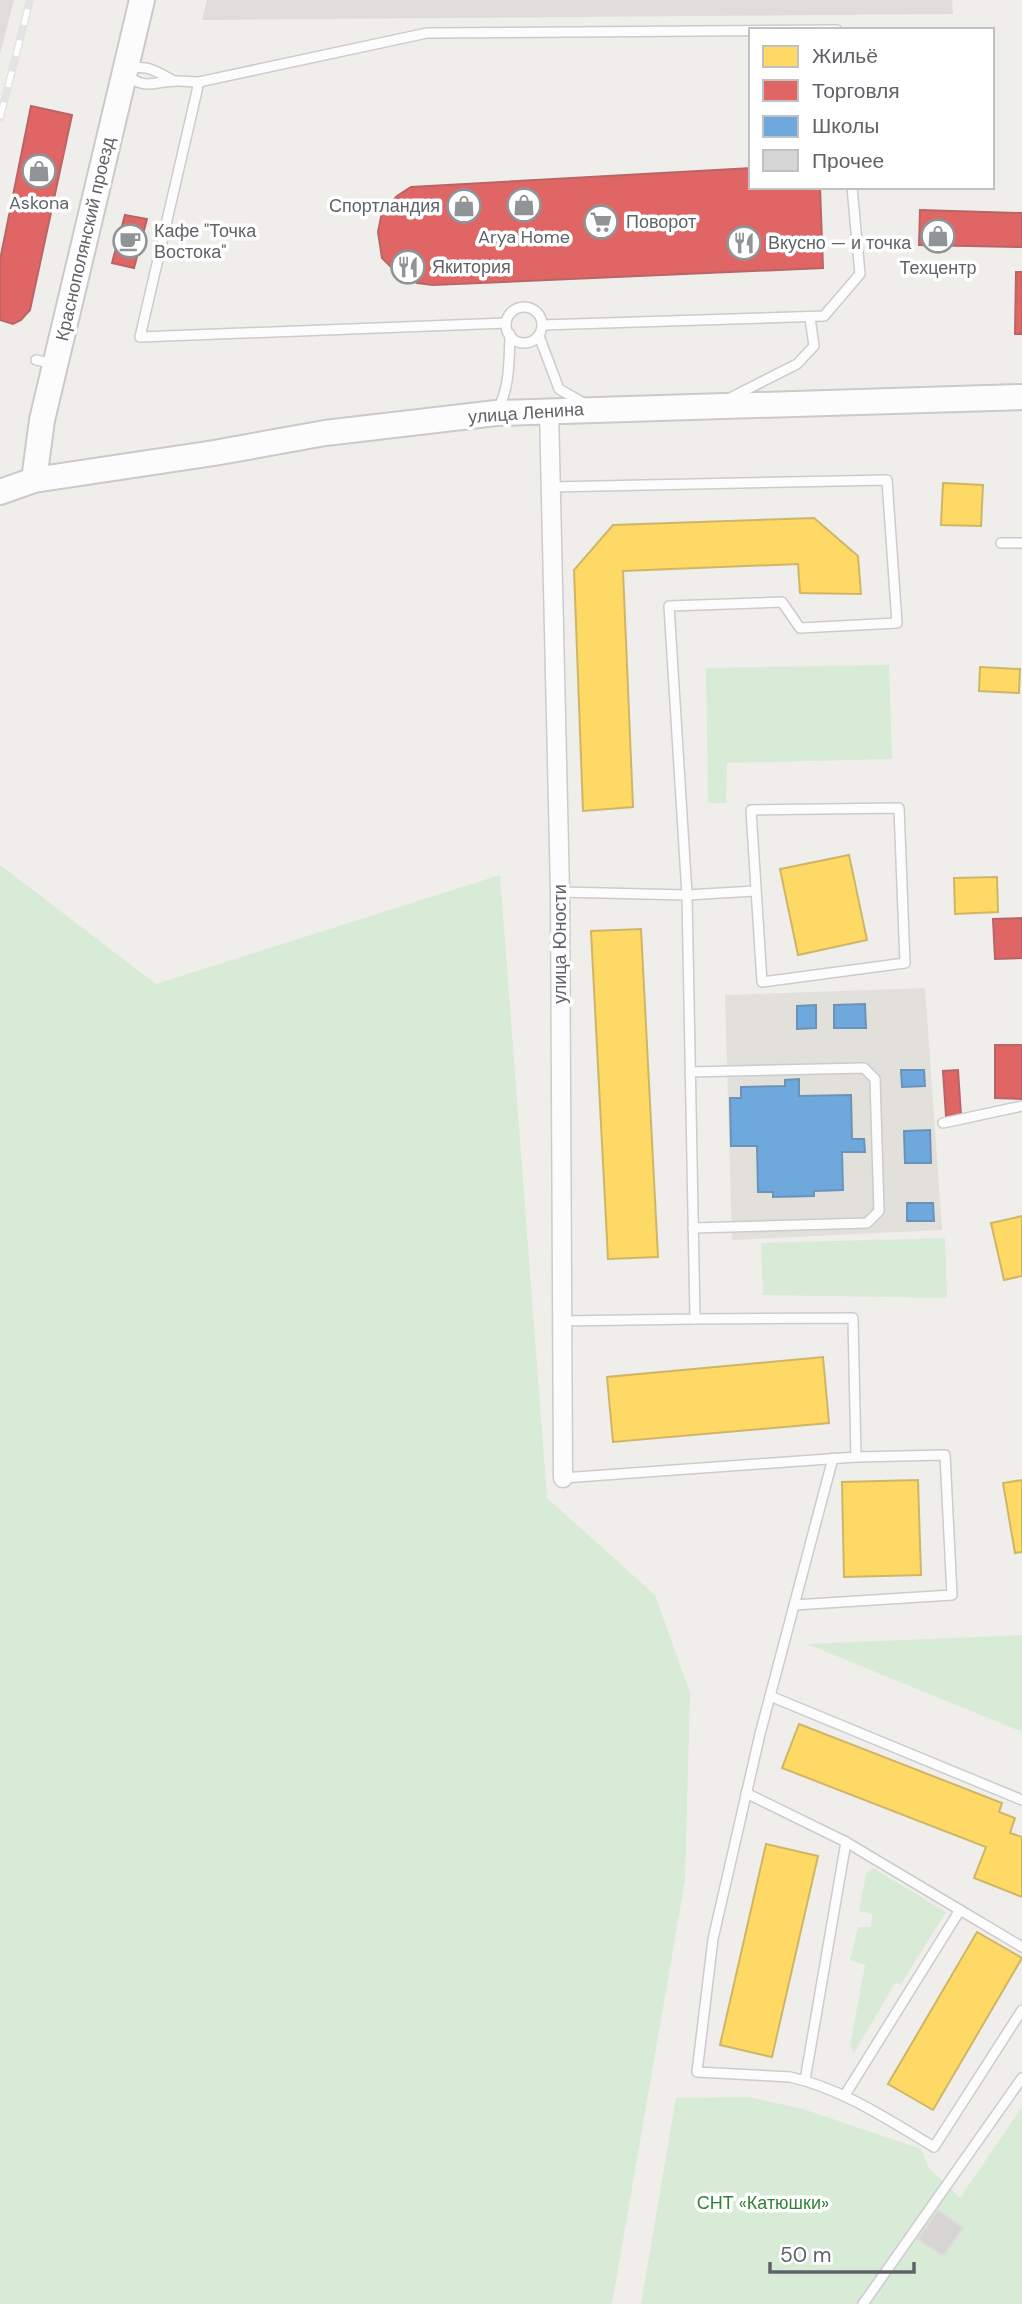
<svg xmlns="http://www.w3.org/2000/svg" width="1022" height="2304" font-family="'DM Sans',sans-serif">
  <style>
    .industrial { fill: #dfddda }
    .education { fill: #e2e0da }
    .green { fill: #d8ebd6 }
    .homes { fill: #ffd966; stroke: #cfb667; stroke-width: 2 }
    .shops { fill: #e06666; stroke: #b96567; stroke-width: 2 }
    .schools { fill: #6fa8dc; stroke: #6a93b9; stroke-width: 2 }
    .building { fill: #d6d5d3; stroke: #deddd9; stroke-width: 2 }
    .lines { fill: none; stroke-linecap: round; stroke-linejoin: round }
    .lane-casing { stroke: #cbcccc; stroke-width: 12 }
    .street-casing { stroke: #cbcccc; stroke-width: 21 }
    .secondary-casing { stroke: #cacacb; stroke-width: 28 }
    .lane { stroke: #fdfcfc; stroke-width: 9 }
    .street { stroke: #fdfcfc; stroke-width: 18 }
    .secondary { stroke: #fdfcfc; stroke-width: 24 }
    .rail-casing { stroke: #e4e4e4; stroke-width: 8 }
    .rail { stroke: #fff; stroke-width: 5; stroke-dasharray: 16; stroke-linecap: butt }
    .labels { text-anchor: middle; stroke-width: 7; stroke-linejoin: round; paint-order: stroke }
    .poi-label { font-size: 18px; fill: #5f6368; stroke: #fff; text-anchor: start }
    .street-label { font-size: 18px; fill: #5f6368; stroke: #fff }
    .park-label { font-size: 18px; fill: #348238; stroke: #fff }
  </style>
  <rect width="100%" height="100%" fill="#efeeea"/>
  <g class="industrial">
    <path d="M0,0H14L0,54Z"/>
    <path d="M207,0H952L953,14L202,20Z"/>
  </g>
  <path class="education" d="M925,988L942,1230L732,1240L725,995Z"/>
  <g class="green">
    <path d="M889,665L892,759L727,763L726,803H708L706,668Z"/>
    <path d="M0,865L156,984L500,875L547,1498L655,1595L690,1693L685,1880L612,2304H0Z"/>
    <path d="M945,1238L947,1298L763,1295L761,1243Z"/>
    <path d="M1022,1635V1732L807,1644Z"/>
    <path d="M873,1868L946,1912L901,1984L895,1983L854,2053L850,2046L865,1965L850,1960L858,1927H871L872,1914L859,1911L866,1874Z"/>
    <path d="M748,2097L803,2109L921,2149L929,2168L960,2198L1022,2107V2304H641L676,2098Z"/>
  </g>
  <g class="homes">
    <path d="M943,483L983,485L981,526L941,525Z"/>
    <path d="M814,518L858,556L861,594L800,593L798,564L623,571L633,807L583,811L574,570L613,525Z"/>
    <path d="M980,667L1020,669L1019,693L979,691Z"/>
    <path d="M849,855L867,940L798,955L780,869Z"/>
    <path d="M997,877L998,912L955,914L954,878Z"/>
    <path d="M641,929L658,1257L608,1259L591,931Z"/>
    <path d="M1022,1216V1276L1004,1280L991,1223Z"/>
    <path d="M823,1357L829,1423L613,1442L607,1377Z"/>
    <path d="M918,1480L921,1575L844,1577L842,1482Z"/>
    <path d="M1022,1480V1552L1015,1553L1003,1483Z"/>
    <path d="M799,1724L1002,1803L999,1812L1015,1818L1010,1833L1022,1837V1897L974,1878L986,1847L782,1768Z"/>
    <path d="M766,1844L818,1856L772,2057L720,2045Z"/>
    <path d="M977,1932L1022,1958L933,2110L888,2084Z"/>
  </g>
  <g class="shops">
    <path d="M31,106L72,115L30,310L21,320L13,324L0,320V260Z"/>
    <path d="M751,168V187H820L823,268L433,285L417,283L397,273L382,258L378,232L382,212L397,196L411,187Z"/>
    <path d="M920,210L1022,213V247L919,245Z"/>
    <path d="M125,215L147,219L134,268L112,263Z"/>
    <path d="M1016,272H1022V334H1015Z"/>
    <path d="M1022,918V958L995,959L993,919Z"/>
    <path d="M995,1045H1022V1099L995,1098Z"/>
    <path d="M958,1070L961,1115L946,1116L943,1071Z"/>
  </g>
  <g class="schools">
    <path d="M865,1004L866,1028H834V1005Z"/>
    <path d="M816,1005V1028L797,1029V1006Z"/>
    <path d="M901,1070H924L925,1086L902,1087Z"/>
    <path d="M799,1079V1096L851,1095L852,1139H864L865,1152H842L843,1190L814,1191V1196L773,1197V1192H758L757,1146H731L730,1098H741V1087L785,1086V1080Z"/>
    <path d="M930,1130L931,1163H905L904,1131Z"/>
    <path d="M907,1203H933L934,1221H907Z"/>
  </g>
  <path class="building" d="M938,2210L963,2228L943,2256L918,2239Z"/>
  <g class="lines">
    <defs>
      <g id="lane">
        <path d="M174,81C157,72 143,61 124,72C144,92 153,81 177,81C184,81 192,82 199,82L427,33L837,30"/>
        <path d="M199,82L140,337L506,323"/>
        <circle cx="524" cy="325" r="18"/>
        <path d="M542,325L824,316L860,274L852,187"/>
        <path d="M539,336L559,389L585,404"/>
        <path d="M36,360L55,364"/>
        <path d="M730,398L797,364L814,346L810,318"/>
        <path d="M497,411C510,388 509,361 510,334"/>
        <path d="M551,487L887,480L897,623L800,628L782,602L669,606L687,895L695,1319L561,1321"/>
        <path d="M1001,543H1022"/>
        <path d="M899,808L905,963L762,982L751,810Z"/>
        <path d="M560,892L687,895L755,891"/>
        <path d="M690,1072L864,1068L875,1079L879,1211L867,1223L693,1228"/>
        <path d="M943,1123L1022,1106"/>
        <path d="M833,1458L760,1734L713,1939L697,2072L790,2077C843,2089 887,2119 934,2147L1022,2010"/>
        <path d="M563,1478L856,1457L853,1318L695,1319"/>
        <path d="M794,1605L952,1595L945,1455L856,1457"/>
        <path d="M770,1696L1022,1800"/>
        <path d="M746,1793L846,1842"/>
        <path d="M960,1910L1022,1947"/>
        <path d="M805,2080L846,1842L960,1910L845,2095"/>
        <path d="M863,2304L1022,2078"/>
      </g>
      <path id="street" d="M549,410L560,892L563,1478"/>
      <g id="secondary">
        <path d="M34,480L42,420L142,0"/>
        <path d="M0,492L34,480L214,453L325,433L496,413L1022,397"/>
      </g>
    </defs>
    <use href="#lane" class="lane-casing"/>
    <use href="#street" class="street-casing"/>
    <use href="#secondary" class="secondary-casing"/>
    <use href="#lane" class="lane"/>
    <use href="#street" class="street"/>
    <use href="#secondary" class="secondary"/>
    <defs>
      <path id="rail" d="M0,118L30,0"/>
    </defs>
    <use href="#rail" class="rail-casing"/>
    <use href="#rail" class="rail"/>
  </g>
  <defs>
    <symbol id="shop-ring" viewBox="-11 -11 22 22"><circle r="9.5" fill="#fff" stroke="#919496" stroke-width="1.5"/><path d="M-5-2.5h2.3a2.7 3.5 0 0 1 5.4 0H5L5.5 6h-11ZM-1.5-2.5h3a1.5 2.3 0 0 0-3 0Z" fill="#919496"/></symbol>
    <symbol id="supermarket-ring" viewBox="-11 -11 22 22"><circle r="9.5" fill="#fff" stroke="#919496" stroke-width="1.5"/><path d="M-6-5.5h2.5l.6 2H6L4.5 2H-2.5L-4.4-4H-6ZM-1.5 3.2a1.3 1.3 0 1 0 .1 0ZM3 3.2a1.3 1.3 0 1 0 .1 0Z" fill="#919496"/></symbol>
    <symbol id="cafe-ring" viewBox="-11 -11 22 22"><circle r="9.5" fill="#fff" stroke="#919496" stroke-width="1.5"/><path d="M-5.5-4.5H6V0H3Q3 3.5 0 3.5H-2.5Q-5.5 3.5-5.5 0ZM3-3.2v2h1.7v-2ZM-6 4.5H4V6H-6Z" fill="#919496"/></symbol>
    <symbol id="restaurant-ring" viewBox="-11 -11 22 22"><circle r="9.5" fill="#fff" stroke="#919496" stroke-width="1.5"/><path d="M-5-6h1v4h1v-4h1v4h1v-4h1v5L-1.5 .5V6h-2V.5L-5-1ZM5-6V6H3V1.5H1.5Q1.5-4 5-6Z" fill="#919496"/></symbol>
  </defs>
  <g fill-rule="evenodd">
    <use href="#shop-ring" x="20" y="152" width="38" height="38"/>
    <use href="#shop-ring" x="505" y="186" width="38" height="38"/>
    <use href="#shop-ring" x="445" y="187" width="38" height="38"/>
    <use href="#supermarket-ring" x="582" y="203" width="38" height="38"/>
    <use href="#shop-ring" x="919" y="217" width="38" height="38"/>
    <use href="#cafe-ring" x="111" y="222" width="38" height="38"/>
    <use href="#restaurant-ring" x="725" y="224" width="38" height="38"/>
    <use href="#restaurant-ring" x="389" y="248" width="38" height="38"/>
  </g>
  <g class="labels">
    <g class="poi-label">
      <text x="39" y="209" text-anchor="middle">Askona</text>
      <text x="440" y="212" text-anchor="end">Спортландия</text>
      <text x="626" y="228">Поворот</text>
      <text x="154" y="237">Кафе "Точка<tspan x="154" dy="21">Востока"</tspan></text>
      <text x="524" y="243" text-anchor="middle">Arya Home</text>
      <text x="768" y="249">Вкусно — и точка</text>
      <text x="432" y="273">Якитория</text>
      <text x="938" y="274" text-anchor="middle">Техцентр</text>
    </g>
    <g class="street-label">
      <text transform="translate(85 239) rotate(-77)" y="6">Краснополянский проезд</text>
      <text transform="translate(526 413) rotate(-4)" y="6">улица Ленина</text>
      <text transform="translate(560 944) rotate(-90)" y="6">улица Юности</text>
    </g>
    <g class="park-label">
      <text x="763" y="2209">СНТ «Катюшки»</text>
    </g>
  </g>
  <rect x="749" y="28" width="245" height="161" fill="#ffffff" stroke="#bfc1c3" stroke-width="2"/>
  <rect x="763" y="46" width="35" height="21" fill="#ffd966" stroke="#bfc1c3" stroke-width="2"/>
  <text x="812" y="63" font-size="21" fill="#5f6368">Жильё</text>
  <rect x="763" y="80" width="35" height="21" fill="#e06666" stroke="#bfc1c3" stroke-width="2"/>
  <text x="812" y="98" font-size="21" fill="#5f6368">Торговля</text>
  <rect x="763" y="116" width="35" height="21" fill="#6fa8dc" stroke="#bfc1c3" stroke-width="2"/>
  <text x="812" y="133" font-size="21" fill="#5f6368">Школы</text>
  <rect x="763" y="150" width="35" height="21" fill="#d6d5d3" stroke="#bfc1c3" stroke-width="2"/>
  <text x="812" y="168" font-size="21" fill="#5f6368">Прочее</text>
  <path d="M770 2262v10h144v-10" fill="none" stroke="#5f6368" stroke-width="3.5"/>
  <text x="780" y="2262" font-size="21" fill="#5f6368" stroke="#ffffff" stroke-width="5" paint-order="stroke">50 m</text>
</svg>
